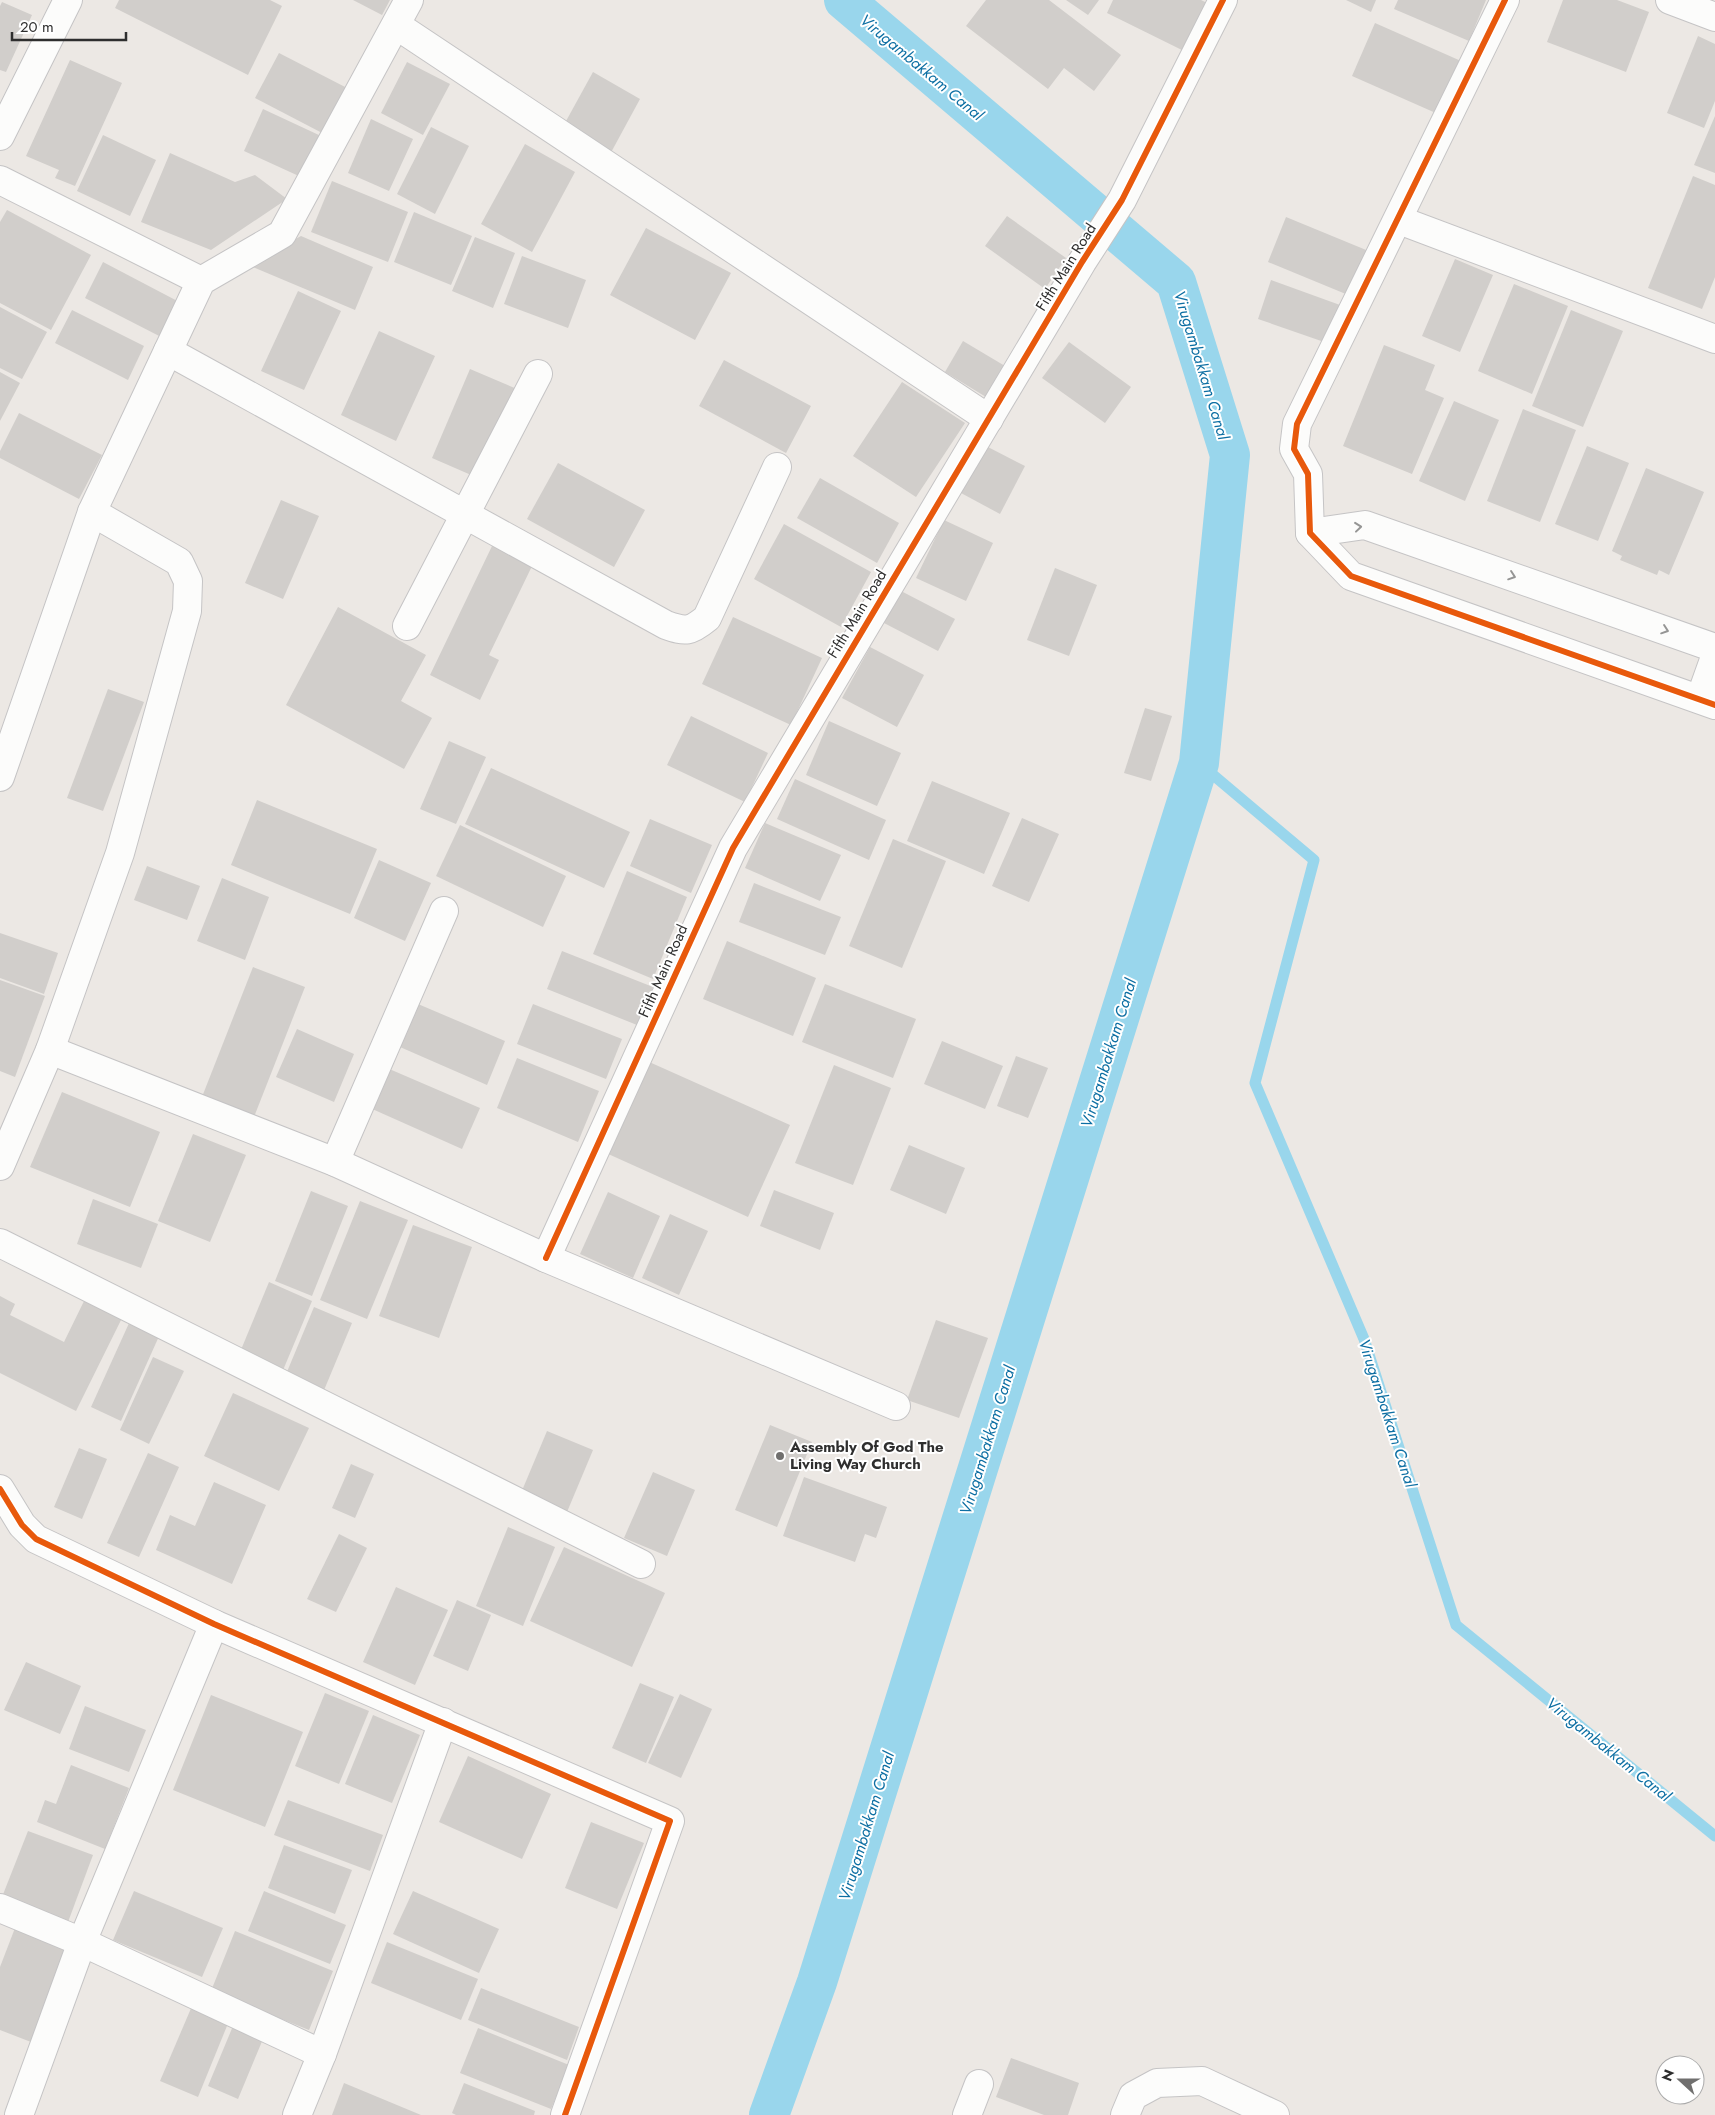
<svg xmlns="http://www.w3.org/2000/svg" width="1715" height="2115" font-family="Jost,sans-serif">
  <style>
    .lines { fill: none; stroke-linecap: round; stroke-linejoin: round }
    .stream { stroke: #99d6ec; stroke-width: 11 }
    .canal { stroke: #99d6ec; stroke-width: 40 }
    .building { fill: #d1cecb }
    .minor-casing { stroke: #c5c4c5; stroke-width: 30 }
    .minor { stroke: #fcfcfb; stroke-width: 28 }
    .cycleway-casing { stroke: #fff; stroke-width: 9 }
    .cycleway { stroke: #e8590c; stroke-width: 6 }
    .oneway { stroke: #959594 }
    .poi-dot { fill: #706f6e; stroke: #fff; stroke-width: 2 }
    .labels { text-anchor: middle; stroke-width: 4; stroke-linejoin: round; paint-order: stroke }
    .street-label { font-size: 15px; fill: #2e2e2e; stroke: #fff }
    .poi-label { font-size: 15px; font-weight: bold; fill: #2e2e2e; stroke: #fff; text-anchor: start }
    .water-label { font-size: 16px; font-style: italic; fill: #0d6fa3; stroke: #fff }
  </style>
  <rect width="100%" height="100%" fill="#ece8e4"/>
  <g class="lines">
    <path class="stream" d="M1199,763L1314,860L1255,1083L1364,1339L1456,1625L1715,1836"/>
    <path class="canal" d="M769,2115L817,1982L1199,763L1230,455L1176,282L844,0"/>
  </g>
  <g class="building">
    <path d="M119,0H270L282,6L248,75L115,8Z"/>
    <path d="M353,0H390L382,15Z"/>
    <path d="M986,0H1049L1121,55L1094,91L1064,68L1048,89L966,26Z"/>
    <path d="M1066,0H1099L1088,15Z"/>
    <path d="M1113,0H1201L1213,6L1190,54L1107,13Z"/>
    <path d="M1346,0H1376L1371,12Z"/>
    <path d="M1398,0H1486L1469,41L1394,9Z"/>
    <path d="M1563,0H1617L1649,12L1626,72L1547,42Z"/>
    <path d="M2,2L32,15L6,72L0,70V6Z"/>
    <path d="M1375,23L1461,61L1438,114L1352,76Z"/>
    <path d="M1698,36L1715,44V101L1704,128L1667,113Z"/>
    <path d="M279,53L349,89L326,135L255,98Z"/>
    <path d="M70,60L122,83L75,186L55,178L59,170L26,156Z"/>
    <path d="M407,62L450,84L423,135L381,113Z"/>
    <path d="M593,72L640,99L608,158L560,132Z"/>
    <path d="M263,109L321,136L301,177L244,151Z"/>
    <path d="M1715,116V173L1694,165Z"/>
    <path d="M371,119L413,139L389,191L348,173Z"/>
    <path d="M431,127L469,146L435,214L397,194Z"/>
    <path d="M103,135L156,160L130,216L77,191Z"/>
    <path d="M525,144L575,172L532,252L481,224Z"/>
    <path d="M170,153L235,182L255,175L287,199L211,250L141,222Z"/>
    <path d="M1693,176L1715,185V277L1702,309L1648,288Z"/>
    <path d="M332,181L408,212L388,262L311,232Z"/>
    <path d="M7,210L91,255L51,330L0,303V222Z"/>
    <path d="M414,212L472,236L451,285L394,262Z"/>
    <path d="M1007,216L1066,258L1045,289L985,246Z"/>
    <path d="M1286,217L1371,252L1353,297L1268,262Z"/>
    <path d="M646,228L731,273L695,340L610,295Z"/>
    <path d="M301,236L373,267L355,310L248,265Z"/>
    <path d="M475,237L515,253L493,308L452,291Z"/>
    <path d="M522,256L586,280L568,328L504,304Z"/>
    <path d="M1455,259L1493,275L1460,352L1422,336Z"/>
    <path d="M103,262L185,305L167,340L85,298Z"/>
    <path d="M1271,280L1340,305L1327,343L1258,319Z"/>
    <path d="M1514,284L1568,306L1532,394L1478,371Z"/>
    <path d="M298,291L341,311L304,390L261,371Z"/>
    <path d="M0,307L47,332L22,379L0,368Z"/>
    <path d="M72,310L144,346L128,380L55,343Z"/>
    <path d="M1571,310L1623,331L1583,427L1532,406Z"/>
    <path d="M379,331L435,356L396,441L341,415Z"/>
    <path d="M963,341L1005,366L986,397L945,372Z"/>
    <path d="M1069,342L1131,387L1105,423L1042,378Z"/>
    <path d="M1384,345L1435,365L1425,390L1444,398L1412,474L1343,446Z"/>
    <path d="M724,360L811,406L786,453L699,406Z"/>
    <path d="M470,369L517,389L478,478L432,458Z"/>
    <path d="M0,372L20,383L0,421Z"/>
    <path d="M902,382L965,423L916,497L853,456Z"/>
    <path d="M1454,401L1499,420L1465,501L1419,481Z"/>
    <path d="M1523,409L1576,430L1540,522L1487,501Z"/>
    <path d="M19,413L102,455L79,499L0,458V451Z"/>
    <path d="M986,446L1025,466L1000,514L961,493Z"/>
    <path d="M1587,446L1629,463L1598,541L1555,524Z"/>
    <path d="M558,463L645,510L614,567L527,519Z"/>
    <path d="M1646,468L1704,492L1669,575L1659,570L1657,575L1620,560L1622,556L1612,551Z"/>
    <path d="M820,478L899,523L877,563L797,518Z"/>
    <path d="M281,500L319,516L283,599L245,583Z"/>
    <path d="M944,520L993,543L966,601L916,578Z"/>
    <path d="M784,524L871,572L841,627L754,579Z"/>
    <path d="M493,544L533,564L489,655L499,660L480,700L430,675Z"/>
    <path d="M1055,568L1097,585L1069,656L1027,640Z"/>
    <path d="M901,591L955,619L938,651L884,623Z"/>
    <path d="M338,607L426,655L401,701L432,718L404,769L286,705Z"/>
    <path d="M733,617L822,658L791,725L702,684Z"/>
    <path d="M870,647L924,675L897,727L842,698Z"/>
    <path d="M108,689L144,702L103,811L67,798Z"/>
    <path d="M1145,708L1172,716L1151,781L1124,773Z"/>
    <path d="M691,716L768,753L745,802L667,765Z"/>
    <path d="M829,721L901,753L877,806L806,775Z"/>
    <path d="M449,741L486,757L456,824L420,809Z"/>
    <path d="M491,768L630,832L604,888L465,824Z"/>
    <path d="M795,779L886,820L869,860L777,819Z"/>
    <path d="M932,781L1010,813L984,874L907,841Z"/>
    <path d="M257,800L377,849L350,914L231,865Z"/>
    <path d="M1022,818L1059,834L1029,902L992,886Z"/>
    <path d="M650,819L712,845L691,893L630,866Z"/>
    <path d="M765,823L841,855L820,901L745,868Z"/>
    <path d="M460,825L566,876L543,927L436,876Z"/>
    <path d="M893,839L946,861L902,968L849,946Z"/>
    <path d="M379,860L431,883L405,941L354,918Z"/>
    <path d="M147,866L200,886L187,920L134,900Z"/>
    <path d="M627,871L687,897L653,979L593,954Z"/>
    <path d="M222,878L269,897L245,960L197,941Z"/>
    <path d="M754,883L841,917L825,955L739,922Z"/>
    <path d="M0,933L58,953L44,994L0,978Z"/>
    <path d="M727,941L816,978L793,1036L703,999Z"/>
    <path d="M562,951L653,987L637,1025L547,989Z"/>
    <path d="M253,967L305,987L252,1122L200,1102Z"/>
    <path d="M0,980L45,996L15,1077L0,1071Z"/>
    <path d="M825,984L916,1019L893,1078L802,1042Z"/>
    <path d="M418,1004L505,1041L487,1085L400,1047Z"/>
    <path d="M533,1004L622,1039L606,1079L517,1044Z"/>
    <path d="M297,1029L354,1054L334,1102L276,1077Z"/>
    <path d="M942,1041L1003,1066L985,1109L924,1084Z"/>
    <path d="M1016,1056L1048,1068L1028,1118L997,1106Z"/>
    <path d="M517,1058L599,1091L578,1142L497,1108Z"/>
    <path d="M647,1061L790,1125L748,1217L606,1153Z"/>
    <path d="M834,1065L891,1088L853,1185L795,1163Z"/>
    <path d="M387,1068L480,1108L462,1149L370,1108Z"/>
    <path d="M62,1092L160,1132L130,1207L30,1167Z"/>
    <path d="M193,1134L246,1155L210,1242L158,1221Z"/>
    <path d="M909,1145L965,1168L946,1214L890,1190Z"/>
    <path d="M774,1190L834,1213L820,1250L760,1226Z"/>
    <path d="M311,1191L348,1206L312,1296L275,1281Z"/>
    <path d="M608,1192L660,1216L633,1278L580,1254Z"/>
    <path d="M93,1199L158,1224L141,1268L77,1244Z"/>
    <path d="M360,1201L408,1220L367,1319L320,1300Z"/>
    <path d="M670,1214L708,1231L679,1295L642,1278Z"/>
    <path d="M413,1225L472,1247L439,1338L379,1316Z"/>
    <path d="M269,1282L312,1301L281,1375L238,1357Z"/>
    <path d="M0,1296L15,1304L10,1315L64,1342L86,1297L123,1316L76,1411L0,1373Z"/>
    <path d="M314,1307L352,1323L322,1395L284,1379Z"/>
    <path d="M936,1320L988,1338L959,1418L907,1400Z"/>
    <path d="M130,1321L160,1334L121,1421L91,1407Z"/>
    <path d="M153,1357L184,1371L149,1444L120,1430Z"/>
    <path d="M233,1393L309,1428L279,1491L204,1456Z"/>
    <path d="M770,1425L812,1442L777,1527L735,1510Z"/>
    <path d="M547,1431L593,1450L567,1512L521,1493Z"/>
    <path d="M79,1448L107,1459L82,1519L54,1507Z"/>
    <path d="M148,1453L179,1467L139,1557L107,1543Z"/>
    <path d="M351,1464L374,1474L355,1518L332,1508Z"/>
    <path d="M653,1472L695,1490L667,1556L624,1538Z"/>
    <path d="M804,1477L887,1507L876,1538L865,1534L855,1562L783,1536Z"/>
    <path d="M214,1482L266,1505L232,1584L156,1550L170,1515L195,1526Z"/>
    <path d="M508,1527L555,1547L523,1626L476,1606Z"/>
    <path d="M339,1534L367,1548L336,1612L307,1599Z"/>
    <path d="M564,1547L665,1593L632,1667L530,1621Z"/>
    <path d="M396,1587L448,1610L415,1685L363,1662Z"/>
    <path d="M457,1600L491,1615L468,1671L433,1656Z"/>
    <path d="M26,1662L81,1686L60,1734L4,1710Z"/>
    <path d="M640,1683L674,1697L646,1763L612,1748Z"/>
    <path d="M325,1693L369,1711L339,1784L295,1766Z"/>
    <path d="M680,1694L712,1709L681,1778L648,1763Z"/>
    <path d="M211,1695L303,1732L265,1827L173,1790Z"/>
    <path d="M85,1706L146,1730L129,1772L69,1749Z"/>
    <path d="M373,1715L420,1735L392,1803L345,1784Z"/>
    <path d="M468,1756L551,1794L522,1859L439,1822Z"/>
    <path d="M71,1765L129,1788L105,1849L37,1822L45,1800L56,1804Z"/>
    <path d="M288,1800L383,1835L370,1871L274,1835Z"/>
    <path d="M591,1822L644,1843L617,1909L565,1888Z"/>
    <path d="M28,1831L93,1855L68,1922L2,1897Z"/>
    <path d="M284,1845L352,1870L335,1914L268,1888Z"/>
    <path d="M134,1891L223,1928L202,1977L113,1940Z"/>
    <path d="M264,1891L346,1925L330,1964L248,1931Z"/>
    <path d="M413,1891L499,1929L479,1973L393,1934Z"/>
    <path d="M15,1928L68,1948L31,2042L0,2030V1967Z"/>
    <path d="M235,1931L333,1971L309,2030L211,1991Z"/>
    <path d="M387,1942L478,1979L461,2020L371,1983Z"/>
    <path d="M481,1988L579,2027L567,2060L468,2020Z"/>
    <path d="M192,2006L229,2021L198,2097L160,2081Z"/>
    <path d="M233,2026L263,2039L238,2099L208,2086Z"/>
    <path d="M478,2028L569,2065L551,2109L460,2073Z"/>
    <path d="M1011,2058L1079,2083L1068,2115H1044L996,2097Z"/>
    <path d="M344,2083L421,2115H332Z"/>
    <path d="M464,2083L535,2111L534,2115H456L452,2113Z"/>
  </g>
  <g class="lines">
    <defs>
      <g id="minor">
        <path d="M1505,0L1297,424L1294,449L1308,474L1310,533L1351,576L1715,705"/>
        <path d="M1670,0L1715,17"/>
        <path d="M396,25L989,419"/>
        <path d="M0,136L68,0"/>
        <path d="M0,180L201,281"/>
        <path d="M1399,220L1715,339"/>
        <path d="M168,351L666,625C686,632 690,632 707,618L777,467"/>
        <path d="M1310,533L1365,525L1715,648"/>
        <path d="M407,626L538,374"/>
        <path d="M1700,699L1715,657"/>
        <path d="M0,777L92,512L201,281L282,234L409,0"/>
        <path d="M50,1050L335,1162L546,1258L896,1406"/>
        <path d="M335,1162L444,911"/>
        <path d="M0,1166L50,1050L120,853L187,611L188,581L179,562L92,512"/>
        <path d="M0,1243L641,1564"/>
        <path d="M546,1258L733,848L1082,262L1122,200L1223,0"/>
        <path d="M0,1489L22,1525L36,1539L214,1624L670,1821L565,2115"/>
        <path d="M0,1908L82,1942L322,2054"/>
        <path d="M19,2115L82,1942L214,1624"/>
        <path d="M297,2115L322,2054L443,1722"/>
        <path d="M967,2115L979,2084"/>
        <path d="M1125,2115L1133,2096L1157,2083L1202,2081L1275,2115"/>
      </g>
    </defs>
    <use href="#minor" class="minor-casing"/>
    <use href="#minor" class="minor"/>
    <defs>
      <g id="cycleway">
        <path d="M1505,0L1297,424L1294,449L1308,474L1310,533L1351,576L1715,705"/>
        <path d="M546,1258L733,848L1082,262L1122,200L1223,0"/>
        <path d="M0,1489L22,1525L36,1539L214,1624L670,1821L565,2115"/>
      </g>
    </defs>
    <use href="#cycleway" class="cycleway-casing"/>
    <use href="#cycleway" class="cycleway"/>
  </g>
  <defs><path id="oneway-chevron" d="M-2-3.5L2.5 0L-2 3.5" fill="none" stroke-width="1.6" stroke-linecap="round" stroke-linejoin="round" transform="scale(1.25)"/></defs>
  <g class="oneway">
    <use href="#oneway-chevron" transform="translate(1358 527) rotate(-6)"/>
    <use href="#oneway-chevron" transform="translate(1512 576) rotate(19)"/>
    <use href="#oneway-chevron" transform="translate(1665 630) rotate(19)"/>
  </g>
  <circle class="poi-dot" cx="780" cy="1456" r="5"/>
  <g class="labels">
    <g class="street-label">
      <text transform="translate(1066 267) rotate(-58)" y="5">Fifth Main Road</text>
      <text transform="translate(857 614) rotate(-59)" y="5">Fifth Main Road</text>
      <text transform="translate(663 971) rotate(-66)" y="5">Fifth Main Road</text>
    </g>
    <g class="poi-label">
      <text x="790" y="1452">Assembly Of God The<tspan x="790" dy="17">Living Way Church</tspan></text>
    </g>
    <g class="water-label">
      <text transform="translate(922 67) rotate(40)" y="6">Virugambakkam Canal</text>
      <text transform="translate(1202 365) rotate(73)" y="6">Virugambakkam Canal</text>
      <text transform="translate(1108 1053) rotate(-73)" y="6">Virugambakkam Canal</text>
      <text transform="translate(1388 1413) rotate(72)" y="6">Virugambakkam Canal</text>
      <text transform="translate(987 1440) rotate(-73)" y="6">Virugambakkam Canal</text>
      <text transform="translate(1609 1749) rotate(39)" y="6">Virugambakkam Canal</text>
      <text transform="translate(866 1826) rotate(-73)" y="6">Virugambakkam Canal</text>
    </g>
  </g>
  <g transform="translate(1680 2080) rotate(291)"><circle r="24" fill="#ffffff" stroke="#ababab"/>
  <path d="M0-4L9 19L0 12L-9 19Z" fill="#706f6e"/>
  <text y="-8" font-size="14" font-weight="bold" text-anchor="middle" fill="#2e2e2e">N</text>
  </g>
  <path d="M12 32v8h114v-8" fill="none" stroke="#2e2e2e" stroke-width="2.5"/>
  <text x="20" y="32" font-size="15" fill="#2e2e2e" stroke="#ffffff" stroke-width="4" paint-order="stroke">20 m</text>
</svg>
